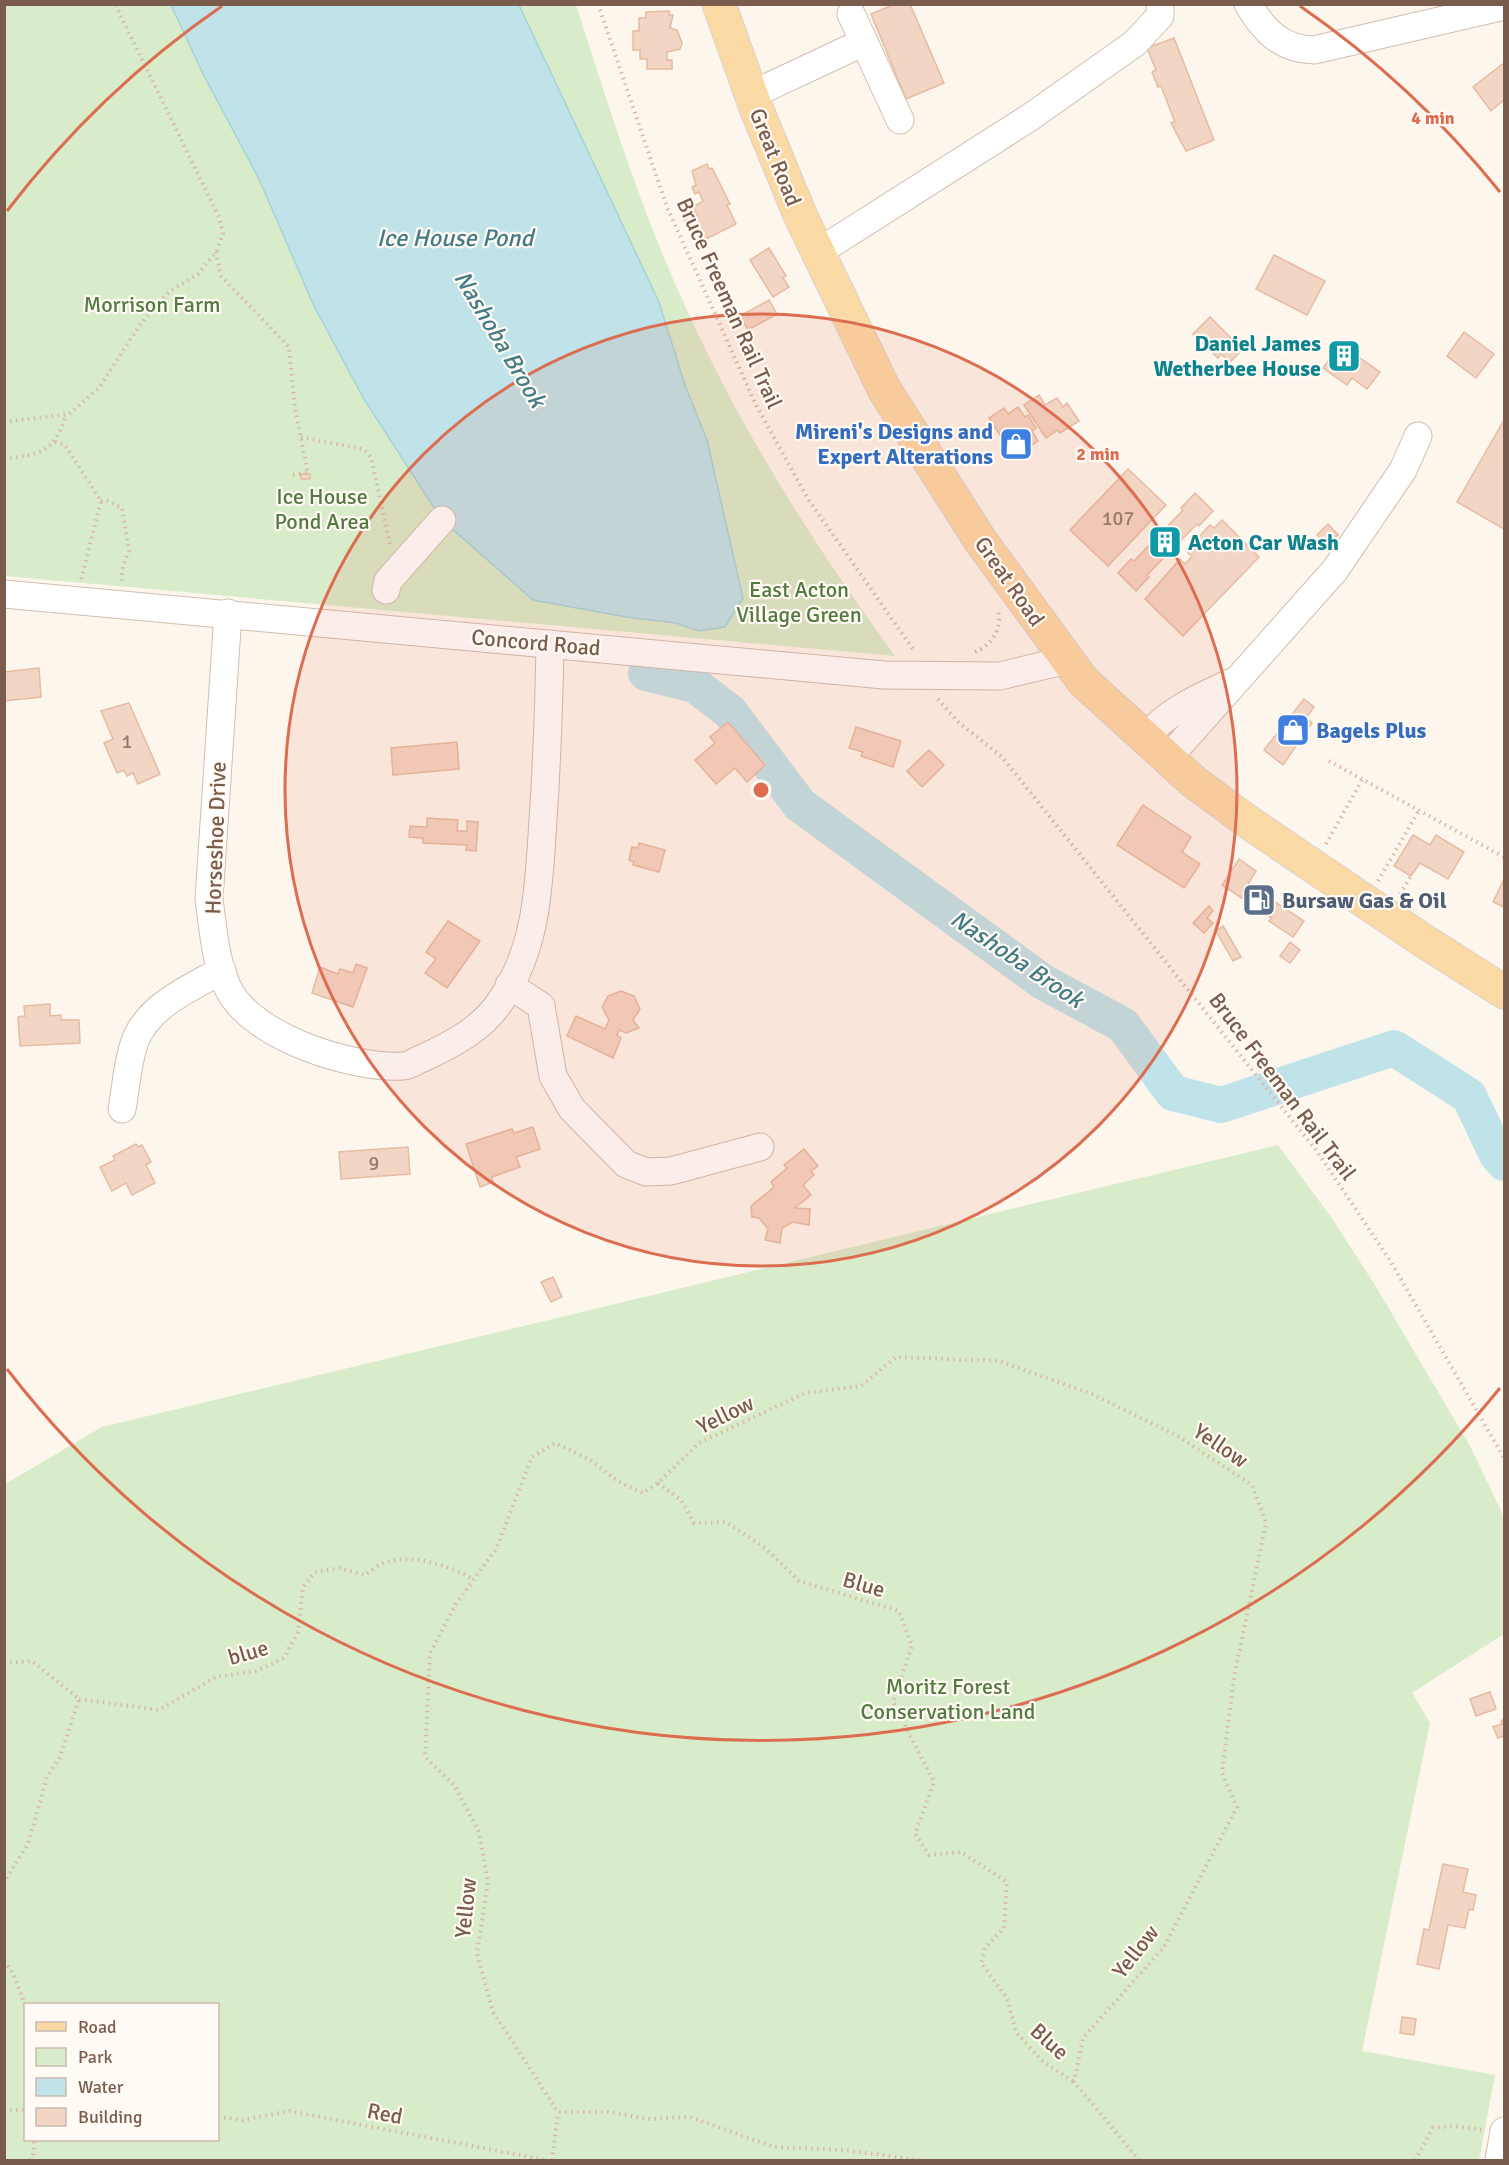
<svg xmlns="http://www.w3.org/2000/svg" width="1509" height="2165" font-family="Signika,sans-serif">
  <style>
    .green { fill: #d8ecc9; fill-rule: evenodd }
    .water { fill: #bfe3e8; stroke: #a5d3da; stroke-width: 1.5 }
    .lines { fill: none; stroke-linecap: round; stroke-linejoin: round }
    .river { stroke: #bfe3e8; stroke-width: 36 }
    .building { fill: #f3d5c3; stroke: #e6bba3; stroke-width: 1.5 }
    .minor-casing { stroke: #d1beb0; stroke-width: 29 }
    .major-casing { stroke: #dad1cd; stroke-width: 35 }
    .path { stroke: #d9b8a5; stroke-width: 4; stroke-dasharray: 1.5 4.5; stroke-linecap: butt }
    .minor { stroke: #fff; stroke-width: 27 }
    .major { stroke: #fbd9a5; stroke-width: 33 }
    .ring { fill: none; stroke: #dc6d51; stroke-width: 3 }
    .labels { text-anchor: middle; stroke-width: 4.5; stroke-linejoin: round; paint-order: stroke }
    .number-label { font-size: 20px; fill: #987a6a }
    .street-label { font-size: 22px; fill: #7a5c4d; stroke: #fffaf3 }
    .park-label { font-size: 22px; fill: #537a41; stroke: #fffaf3 }
    .culture-label { font-size: 22px; font-weight: bold; fill: #0d838f; stroke: #fffaf3; text-anchor: end }
    .shop-label { font-size: 22px; font-weight: bold; fill: #366cbe; stroke: #fffaf3; text-anchor: end }
    .service-label { font-size: 22px; font-weight: bold; fill: #4e5e75; stroke: #fffaf3; text-anchor: start }
    .water-label { font-size: 24px; font-style: italic; fill: #437c86; stroke: #fffaf3 }
    .centre { fill: #dc6d51; stroke: #fffaf3; stroke-width: 3 }
    .ring-label { font-size: 18px; text-anchor: middle; font-weight: bold; fill: #dc6d51; stroke: #fffaf3; stroke-width: 4.5; stroke-linejoin: round; paint-order: stroke }
  </style>
  <rect width="100%" height="100%" fill="#fdf6ec"/>
  <g class="green">
    <path d="M4,5H171L203,74L259,179L364,399L442,520L626,617L676,623L699,631L743,597L707,440L685,385L659,302L519,5H576C607,101 637,198 678,290C735,421 811,541 895,656L5,576Z"/>
    <path d="M1278,1145L1331,1217L1375,1285L1470,1446L1504,1517V1634L1412,1693L1430,1723L1362,2051L1495,2075L1479,2160H5V1484L102,1427ZM218,2004V2140H26V2004Z"/>
  </g>
  <path class="water" d="M171,5H519L659,302L685,385L707,440L743,598L725,627L699,631L676,623L626,617L533,600L442,520L364,399L314,306L259,179L203,74Z"/>
  <g class="lines">
    <path class="river" d="M646,673L695,685L730,712L800,805L1043,982L1123,1025L1173,1093L1221,1105L1394,1048L1469,1096L1497,1155L1504,1163"/>
  </g>
  <g class="building">
    <path d="M895,4H910L944,83L906,99L871,14Z"/>
    <path d="M669,11V15H673L670,28L677,30L682,43L680,49L667,52V60H672V69H647V59H640V50H633V31H639V18H646V12Z"/>
    <path d="M1174,38L1214,140L1186,151L1171,123L1175,122L1161,86L1158,87L1152,72L1156,70L1147,48Z"/>
    <path d="M1504,63V100L1491,111L1473,87Z"/>
    <path d="M707,164L709,169L712,168L730,204L727,205L736,224L706,239L699,226L690,231L682,216L690,213L692,217L697,215L693,207L703,201L699,192L695,194L692,187L696,185L692,171Z"/>
    <path d="M769,248L786,276L783,278L789,287L773,297L750,260Z"/>
    <path d="M1274,255L1325,281L1307,315L1256,289Z"/>
    <path d="M769,300L777,314L748,330L740,316Z"/>
    <path d="M1210,317L1232,339L1229,343L1239,353L1230,362L1221,354L1218,358L1193,334Z"/>
    <path d="M1464,332L1494,354L1476,378L1447,356Z"/>
    <path d="M1340,344L1380,372L1367,389L1352,378L1347,385L1323,368Z"/>
    <path d="M1039,395L1045,405L1057,398L1063,407L1067,403L1079,421L1060,433L1058,430L1046,438L1024,405Z"/>
    <path d="M1018,407L1025,417L1028,415L1036,428L1032,431L1038,441L1014,457L989,418L1004,408L1008,414Z"/>
    <path d="M1504,420V529L1457,502Z"/>
    <path d="M1128,469L1166,505L1108,566L1070,530Z"/>
    <rect x="301" y="474" width="9" height="5"/>
    <path d="M1195,493L1213,511L1199,526L1197,524L1147,575L1149,577L1136,591L1118,573L1131,559L1134,561L1183,510L1181,508Z"/>
    <path d="M1222,520L1259,557L1183,636L1145,599L1180,559L1185,564L1192,556L1188,553L1197,544L1194,542L1210,525L1214,528Z"/>
    <path d="M1328,524L1338,535L1327,545L1317,535Z"/>
    <path d="M39,668L41,697L4,701V672Z"/>
    <path d="M1304,699L1314,707L1306,718L1312,723L1283,765L1264,750Z"/>
    <path d="M129,703L160,774L138,784L133,773L127,776L124,770L117,773L104,743L113,739L101,711Z"/>
    <path d="M728,722L765,765L747,782L735,768L716,784L695,760L715,743L710,737Z"/>
    <path d="M856,727L901,741L893,767L861,756L863,752L849,748Z"/>
    <path d="M457,742L459,769L393,775L391,748Z"/>
    <path d="M929,750L944,765L922,787L907,771Z"/>
    <path d="M1143,805L1191,837L1182,852L1200,864L1184,888L1117,845Z"/>
    <path d="M427,818L458,820L457,831H467V821L478,822L476,851L466,850L467,845L423,843V838L409,837L410,826L427,827Z"/>
    <path d="M1413,835L1430,845L1436,835L1464,852L1448,879L1420,863L1411,876L1394,866Z"/>
    <path d="M639,843L665,850L659,872L633,865L634,862L629,860L632,847L638,848Z"/>
    <path d="M1239,859L1256,871L1248,884L1304,921L1293,937L1269,921L1272,918L1222,885Z"/>
    <path d="M1504,879V907L1493,902Z"/>
    <path d="M1209,906L1213,911L1207,918L1213,923L1204,933L1193,923Z"/>
    <path d="M448,921L480,941L447,988L425,973L436,959L426,952Z"/>
    <path d="M1223,926L1241,957L1233,961L1216,931Z"/>
    <path d="M1290,942L1300,950L1290,963L1280,956Z"/>
    <path d="M356,964L367,968L353,1007L312,993L320,967L338,974L340,969L353,973Z"/>
    <path d="M621,991L634,996L640,1009L633,1020L639,1028L626,1033L619,1030L617,1035L621,1038L613,1058L567,1036L576,1016L605,1029L609,1020L602,1007L608,996Z"/>
    <path d="M50,1004V1016L61,1015V1020H79L80,1043L20,1046L18,1017L25,1016L24,1006Z"/>
    <path d="M533,1127L540,1149L516,1157L520,1167L492,1177L493,1182L480,1187L466,1144L512,1129L514,1133Z"/>
    <path d="M136,1144L138,1147L142,1145L151,1162L146,1165L155,1183L132,1195L126,1183L112,1191L100,1167L115,1160L113,1156Z"/>
    <path d="M408,1147L410,1174L341,1179L339,1152Z"/>
    <path d="M804,1149L818,1166L811,1171L814,1175L803,1185L811,1195L795,1208L810,1209L809,1225L793,1222L782,1228L780,1243L765,1240L768,1229L759,1218L752,1217L751,1206L774,1187L771,1182L787,1168L784,1165Z"/>
    <path d="M553,1277L562,1297L551,1302L541,1282Z"/>
    <path d="M1490,1692L1496,1709L1476,1716L1470,1699Z"/>
    <path d="M1504,1719V1736L1498,1738L1493,1727L1502,1724L1501,1721Z"/>
    <path d="M1443,1864L1468,1869L1463,1892L1476,1895L1473,1910L1469,1909L1465,1928L1448,1925L1439,1969L1417,1964L1424,1929L1429,1930Z"/>
    <path d="M1402,2017L1416,2019L1414,2035L1400,2033Z"/>
  </g>
  <g class="lines">
    <defs>
      <g id="minor">
        <path d="M1248,4C1264,31 1281,49 1314,50L1504,6"/>
        <path d="M864,42L900,120"/>
        <path d="M751,95L864,42L851,14"/>
        <path d="M817,253L1029,118L1135,43L1160,16V4"/>
        <path d="M386,590L388,581L442,520"/>
        <path d="M4,594L884,675L1000,676L1067,660"/>
        <path d="M228,613L209,899C213,928 215,961 228,988C251,1037 352,1069 403,1066C409,1066 417,1060 423,1058C453,1044 484,1028 502,999C538,945 539,882 543,820C547,761 549,703 550,644"/>
        <path d="M1146,737C1169,710 1198,698 1230,683"/>
        <path d="M1168,758L1335,570L1403,470L1418,436"/>
        <path d="M509,985L541,1006L553,1076L572,1109L626,1164L646,1172L671,1171L760,1147"/>
        <path d="M122,1109C126,1088 127,1065 134,1044C146,1006 191,988 222,970"/>
        <path d="M1499,2160L1504,2131"/>
      </g>
      <path id="major" d="M719,4L756,108L801,217L884,389L980,540L1083,681L1194,782L1251,824L1421,939L1504,992"/>
    </defs>
    <use href="#minor" class="minor-casing"/>
    <use href="#major" class="major-casing"/>
    <g class="path">
      <path d="M598,4L667,207L756,405L808,499L915,652"/>
      <path d="M216,252L221,276L289,347L295,408L308,473L289,475"/>
      <path d="M4,422L69,414L99,388L139,326L170,291L198,274L216,252L223,233L219,217L115,4"/>
      <path d="M301,437L363,449L371,457L390,545"/>
      <path d="M55,442L65,445L101,501L81,580"/>
      <path d="M4,459C41,454 54,453 66,415"/>
      <path d="M101,501L106,500L122,508L129,551L123,566L121,584"/>
      <path d="M975,652C991,646 1003,628 998,611"/>
      <path d="M938,699L957,721L1002,757L1316,1150L1391,1262L1504,1458"/>
      <path d="M1329,761L1504,857"/>
      <path d="M1326,844L1362,780"/>
      <path d="M1378,881L1418,812"/>
      <path d="M1400,894L1411,876"/>
      <path d="M658,1483L681,1500L694,1523L726,1522L765,1548L799,1581L899,1611L912,1646L893,1702L934,1782L915,1834L929,1855L961,1852L1007,1882L1004,1928L985,1948L981,1963L1007,1998L1016,2032L1041,2060L1074,2082"/>
      <path d="M4,1663L32,1661L79,1699L60,1757L47,1777L28,1844L4,1882"/>
      <path d="M79,1699L159,1710L216,1677L256,1671L284,1658L298,1632L303,1587L315,1572L340,1568L365,1575C371,1571 379,1564 386,1562C415,1554 448,1565 473,1579"/>
      <path d="M4,1961L13,1973L26,2007"/>
      <path d="M4,2110H26"/>
      <path d="M218,2117L243,2120L289,2111L546,2160"/>
      <path d="M30,2160L33,2157L34,2140"/>
      <path d="M552,2160L558,2112"/>
      <path d="M920,2160L844,2150L774,2147L690,2117L647,2119L610,2112H558L493,2012L477,1953L488,1882L479,1832L454,1785L425,1757L430,1653L456,1604L496,1549L532,1457L555,1443L589,1459L619,1482L643,1493L658,1483L699,1443L805,1393L861,1386L896,1357L999,1361L1092,1394L1176,1435L1252,1485L1266,1523L1234,1677L1222,1773L1237,1807L1164,1947L1083,2038L1074,2082L1139,2160H1143"/>
      <path d="M1415,2160L1433,2128L1454,2126L1483,2130"/>
    </g>
    <use href="#minor" class="minor"/>
    <use href="#major" class="major"/>
  </g>
  <circle cx="761" cy="790" r="476" fill="#dc6d51" fill-opacity=".12"/>
  <g class="ring">
    <circle cx="761" cy="790" r="476"/>
    <path d="M1500 1388A951 951 0 0 1 7 1369M7 211A951 951 0 0 1 222 6M1300 6A951 951 0 0 1 1500 192"/>
  </g>
  <defs>
    <symbol id="building-square" viewBox="-11 -11 22 22"><rect x="-9" y="-9" width="18" height="18" rx="4" fill="#0f9aa8" stroke="#fffaf3"/><path d="M-4-6H4V6H1V3H-1V6H-4ZM-2.5-4.3h1.7v1.8h-1.7ZM.8-4.3h1.7v1.8H.8ZM-2.5-1h1.7V.8h-1.7ZM.8-1h1.7V.8H.8Z" fill="#fff"/></symbol>
    <symbol id="shop-square" viewBox="-11 -11 22 22"><rect x="-9" y="-9" width="18" height="18" rx="4" fill="#3f7fe0" stroke="#fffaf3"/><path d="M-5-2.5h2.3a2.7 3.5 0 0 1 5.4 0H5L5.5 6h-11ZM-1.5-2.5h3a1.5 2.3 0 0 0-3 0Z" fill="#fff"/></symbol>
    <symbol id="fuel-square" viewBox="-11 -11 22 22"><rect x="-9" y="-9" width="18" height="18" rx="4" fill="#5c6f8a" stroke="#fffaf3"/><path d="M-5.5-6h7V0h2V4h1.3V-2.5L3-4.5l.8-.8L6-3V5H2.5V1h-1V6h-7ZM-4.2-4.7v3.2H.2V-4.7Z" fill="#fff"/></symbol>
  </defs>
  <g fill-rule="evenodd">
    <use href="#building-square" x="1325" y="337" width="38" height="38"/>
    <use href="#shop-square" x="997" y="425" width="38" height="38"/>
    <use href="#building-square" x="1146" y="523" width="38" height="38"/>
    <use href="#shop-square" x="1274" y="711" width="38" height="38"/>
    <use href="#fuel-square" x="1240" y="881" width="38" height="38"/>
  </g>
  <g class="labels">
    <g class="number-label">
      <text x="1118" y="525">107</text>
      <text x="127" y="748">1</text>
      <text x="374" y="1170">9</text>
    </g>
    <g class="street-label">
      <text transform="translate(776 157) rotate(68)" y="8">Great Road</text>
      <text transform="translate(730 303) rotate(66)" y="8">Bruce Freeman Rail Trail</text>
      <text transform="translate(1010 581) rotate(55)" y="8">Great Road</text>
      <text transform="translate(536 642) rotate(5)" y="8">Concord Road</text>
      <text transform="translate(215 838) rotate(-88)" y="8">Horseshoe Drive</text>
      <text transform="translate(1283 1086) rotate(53)" y="8">Bruce Freeman Rail Trail</text>
      <text transform="translate(725 1414) rotate(-26)" y="8">Yellow</text>
      <text transform="translate(1221 1445) rotate(34)" y="8">Yellow</text>
      <text transform="translate(864 1584) rotate(16)" y="8">Blue</text>
      <text transform="translate(248 1652) rotate(-16)" y="8">blue</text>
      <text transform="translate(465 1908) rotate(-84)" y="8">Yellow</text>
      <text transform="translate(1135 1951) rotate(-52)" y="8">Yellow</text>
      <text transform="translate(1050 2041) rotate(42)" y="8">Blue</text>
      <text transform="translate(385 2113) rotate(11)" y="8">Red</text>
    </g>
    <g class="park-label">
      <text x="152" y="312">Morrison Farm</text>
      <text x="322" y="504">Ice House<tspan x="322" dy="25">Pond Area</tspan></text>
      <text x="799" y="597">East Acton<tspan x="799" dy="25">Village Green</tspan></text>
      <text x="948" y="1694">Moritz Forest<tspan x="948" dy="25">Conservation Land</tspan></text>
    </g>
    <g class="culture-label">
      <text x="1321" y="351">Daniel James<tspan x="1321" dy="25">Wetherbee House</tspan></text>
      <text x="1188" y="550" text-anchor="start">Acton Car Wash</text>
    </g>
    <g class="shop-label">
      <text x="993" y="439">Mireni's Designs and<tspan x="993" dy="25">Expert Alterations</tspan></text>
      <text x="1316" y="738" text-anchor="start">Bagels Plus</text>
    </g>
    <g class="service-label">
      <text x="1282" y="908">Bursaw Gas &amp; Oil</text>
    </g>
    <g class="water-label">
      <text x="455" y="246">Ice House Pond</text>
      <text transform="translate(500 339) rotate(59)" y="8">Nashoba Brook</text>
      <text transform="translate(1017 959) rotate(34)" y="8">Nashoba Brook</text>
    </g>
  </g>
  <circle cx="761" cy="790" r="9" class="centre"/>
  <g class="ring-label">
    <text x="1433" y="124">4 min</text>
    <text x="1098" y="460">2 min</text>
  </g>
  <rect width="1509" height="2165" fill="none" stroke="#7a5c4d" stroke-width="12"/>
  <rect x="24" y="2003" width="195" height="138" fill="#fffaf3" stroke="#cabbb1" stroke-width="1.5"/>
  <rect x="36" y="2022" width="30" height="9" fill="#fbd9a5" stroke="#cabbb1" stroke-width="1.5"/>
  <text x="78" y="2033" font-size="18" fill="#7a5c4d">Road</text>
  <rect x="36" y="2048" width="30" height="18" fill="#d8ecc9" stroke="#cabbb1" stroke-width="1.5"/>
  <text x="78" y="2063" font-size="18" fill="#7a5c4d">Park</text>
  <rect x="36" y="2078" width="30" height="18" fill="#bfe3e8" stroke="#cabbb1" stroke-width="1.5"/>
  <text x="78" y="2093" font-size="18" fill="#7a5c4d">Water</text>
  <rect x="36" y="2108" width="30" height="18" fill="#f3d5c3" stroke="#cabbb1" stroke-width="1.5"/>
  <text x="78" y="2123" font-size="18" fill="#7a5c4d">Building</text>
</svg>
